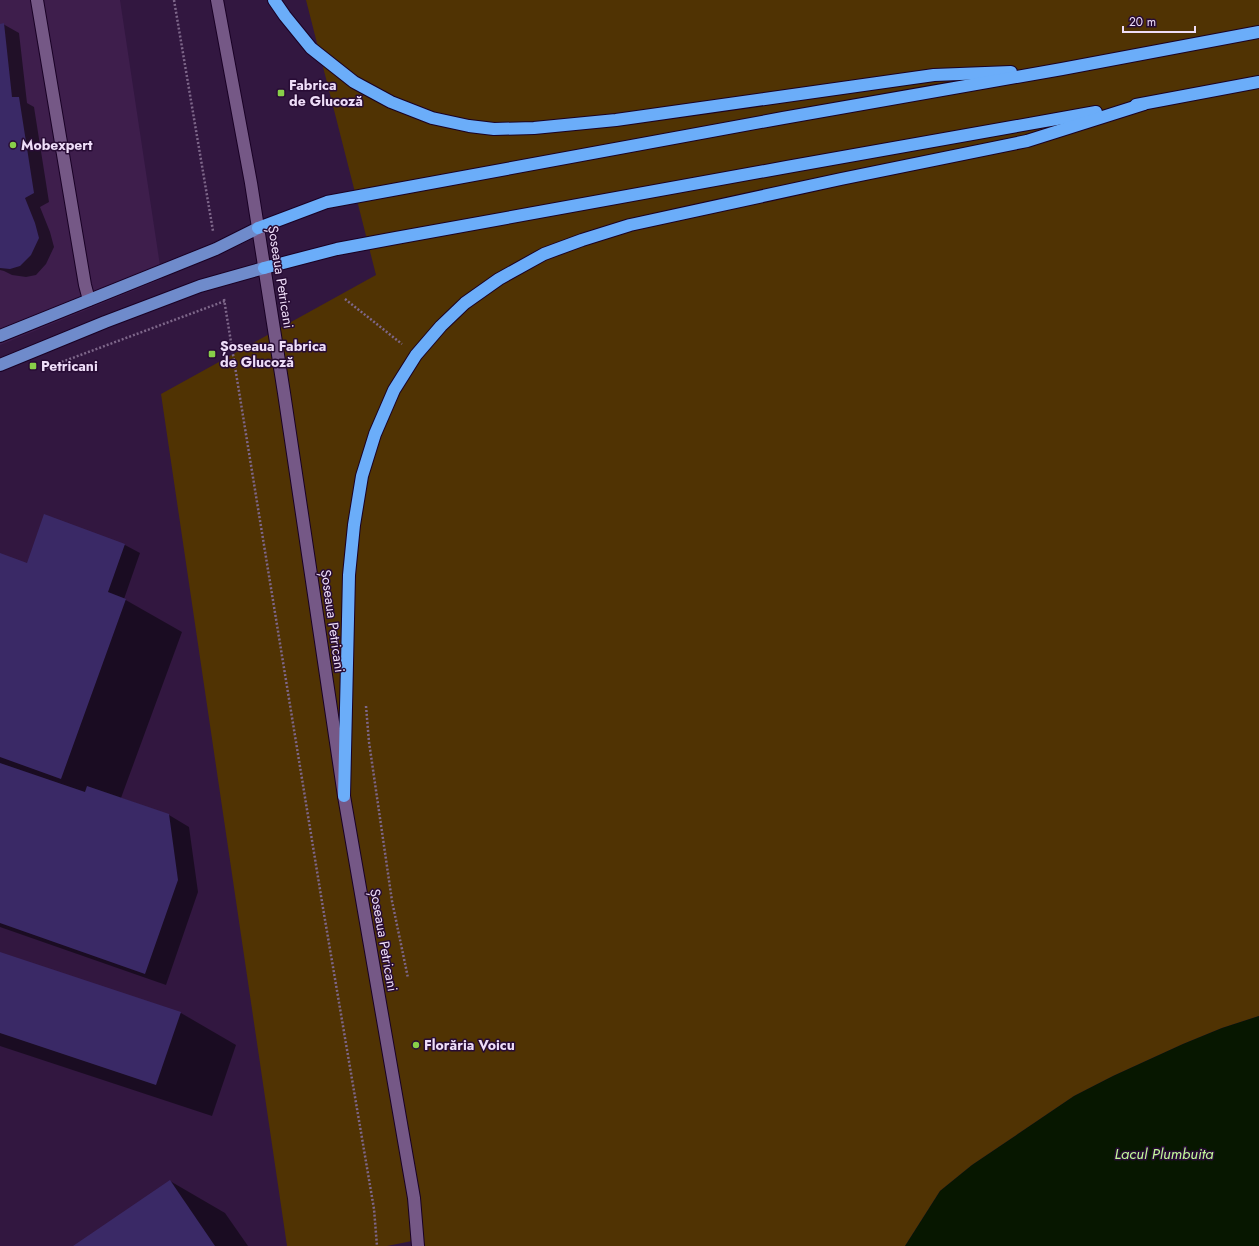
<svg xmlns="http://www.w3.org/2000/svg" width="1259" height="1246" font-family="Jost,sans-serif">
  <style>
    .built { fill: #3e1e4c }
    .green { fill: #503303 }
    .water { fill: #071700 }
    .shadow { fill: #0007 }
    .building { fill: #3a2966 }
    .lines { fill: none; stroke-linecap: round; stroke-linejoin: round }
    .lane-casing { stroke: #190125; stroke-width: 14 }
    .secondary-casing { stroke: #190125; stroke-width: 14 }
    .primary-casing { stroke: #190125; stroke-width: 14 }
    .highway-casing { stroke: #190125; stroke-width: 14 }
    .path { stroke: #7e678a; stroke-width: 2.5; stroke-dasharray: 2 2; stroke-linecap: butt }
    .lane { stroke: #755886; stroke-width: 12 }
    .secondary { stroke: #755886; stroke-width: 12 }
    .primary { stroke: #6f8bcb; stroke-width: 12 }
    .highway { stroke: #6badf9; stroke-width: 12 }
    .poi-dot { fill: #88cf49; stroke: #280c35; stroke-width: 1.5 }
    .labels { text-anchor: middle; stroke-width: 3; stroke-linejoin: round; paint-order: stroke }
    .poi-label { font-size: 14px; font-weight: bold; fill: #eeddf8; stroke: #280c35; text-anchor: start }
    .street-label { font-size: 14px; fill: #eeddf8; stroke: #280c35 }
    .water-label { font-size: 15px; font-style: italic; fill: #c2f89a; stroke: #280c35 }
  </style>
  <rect width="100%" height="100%" fill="#321740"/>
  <path class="built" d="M0,0H120L162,279L0,345Z"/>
  <path class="green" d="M306,0H1259V1016L1222,1028L1183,1044L1113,1076L1074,1096L972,1165L940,1191L905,1246H418L417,1240L387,1246H287L161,394L376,275Z"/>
  <path class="water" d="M1259,1016V1246H905L940,1191L972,1165L1074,1096L1113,1076L1183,1044L1222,1028Z"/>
  <g class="shadow">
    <path d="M3,24L19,33L27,103L34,107L49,202L40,207L50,232L54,247L46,264L36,275L26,277L12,275L4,271L0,270V25Z"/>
    <path d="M125,545L140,553L124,599L182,632L121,798L169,815L189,827L198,892L166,985L0,927V555L27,564Z"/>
    <path d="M0,953L181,1013L236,1045L212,1116L0,1046Z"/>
    <path d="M170,1181L225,1213L248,1246H75Z"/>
  </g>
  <g class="building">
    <path d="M4,23L12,97H19L34,193L25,198L35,223L39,238L31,255L20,266L10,269L0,268V24Z"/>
    <path d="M44,514L125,544L108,592L126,599L61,779L0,757V553L27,563Z"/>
    <path d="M0,763L85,792L87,786L169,814L178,880L145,974L0,923Z"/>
    <path d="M0,952L181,1012L156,1085L0,1033Z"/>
    <path d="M170,1180L215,1246H73Z"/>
  </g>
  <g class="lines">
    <defs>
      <path id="lane" d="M37,0L85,285L89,300"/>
      <path id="secondary" d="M217,0L251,183L284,393L344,796L414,1198L418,1246"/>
      <g id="primary">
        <path d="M0,336L216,249L258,228"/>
        <path d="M0,365L105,322L200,286L264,268"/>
      </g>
      <g id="highway">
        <path d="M274,0L285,16L311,48L354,82L391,102L432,118L469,126L494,129L534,128L616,120L934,75L1011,72"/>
        <path d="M1136,105L1259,82"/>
        <path d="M258,228L327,202L783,118L1062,69L1259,32"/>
        <path d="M264,268L337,249L396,238L787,167L1096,112"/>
        <path d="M344,796L349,575L354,525L362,476L375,434L394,390L416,355L441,326L465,303L499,279L544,254L582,240L630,225L841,179L1027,141L1144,104"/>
      </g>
    </defs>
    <use href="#lane" class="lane-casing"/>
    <use href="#secondary" class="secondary-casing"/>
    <use href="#primary" class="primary-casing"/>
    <use href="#highway" class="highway-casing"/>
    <g class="path">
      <path d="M174,0L213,231"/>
      <path d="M224,299L323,908L374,1209L377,1246"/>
      <path d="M345,299L402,344"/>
      <path d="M43,369L225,301"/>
      <path d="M366,706L369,742L392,901L408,978"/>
    </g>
    <use href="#lane" class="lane"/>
    <use href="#secondary" class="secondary"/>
    <use href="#primary" class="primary"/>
    <use href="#highway" class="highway"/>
  </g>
  <g class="poi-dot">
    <rect x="277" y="89" width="8" height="8" rx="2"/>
    <circle cx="13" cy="145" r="4"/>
    <rect x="208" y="350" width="8" height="8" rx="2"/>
    <rect x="29" y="362" width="8" height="8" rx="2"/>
    <circle cx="416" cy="1045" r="4"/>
  </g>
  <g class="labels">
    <g class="poi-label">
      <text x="289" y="90">Fabrica<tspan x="289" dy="16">de Glucoză</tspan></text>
      <text x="21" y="150">Mobexpert</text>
      <text x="220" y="351">Șoseaua Fabrica<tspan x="220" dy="16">de Glucoză</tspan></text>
      <text x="41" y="371">Petricani</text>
      <text x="424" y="1050">Florăria Voicu</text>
    </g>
    <g class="street-label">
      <text transform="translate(281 277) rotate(81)" y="5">Șoseaua Petricani</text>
      <text transform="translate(333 621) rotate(82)" y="5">Șoseaua Petricani</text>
      <text transform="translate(384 940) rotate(80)" y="5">Șoseaua Petricani</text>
    </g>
    <g class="water-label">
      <text x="1164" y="1159">Lacul Plumbuita</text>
    </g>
  </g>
  <path d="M1123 26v6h72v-6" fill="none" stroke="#eeddf8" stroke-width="2"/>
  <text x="1129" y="26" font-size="12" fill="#eeddf8" stroke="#280c35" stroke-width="3" paint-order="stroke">20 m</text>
</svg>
